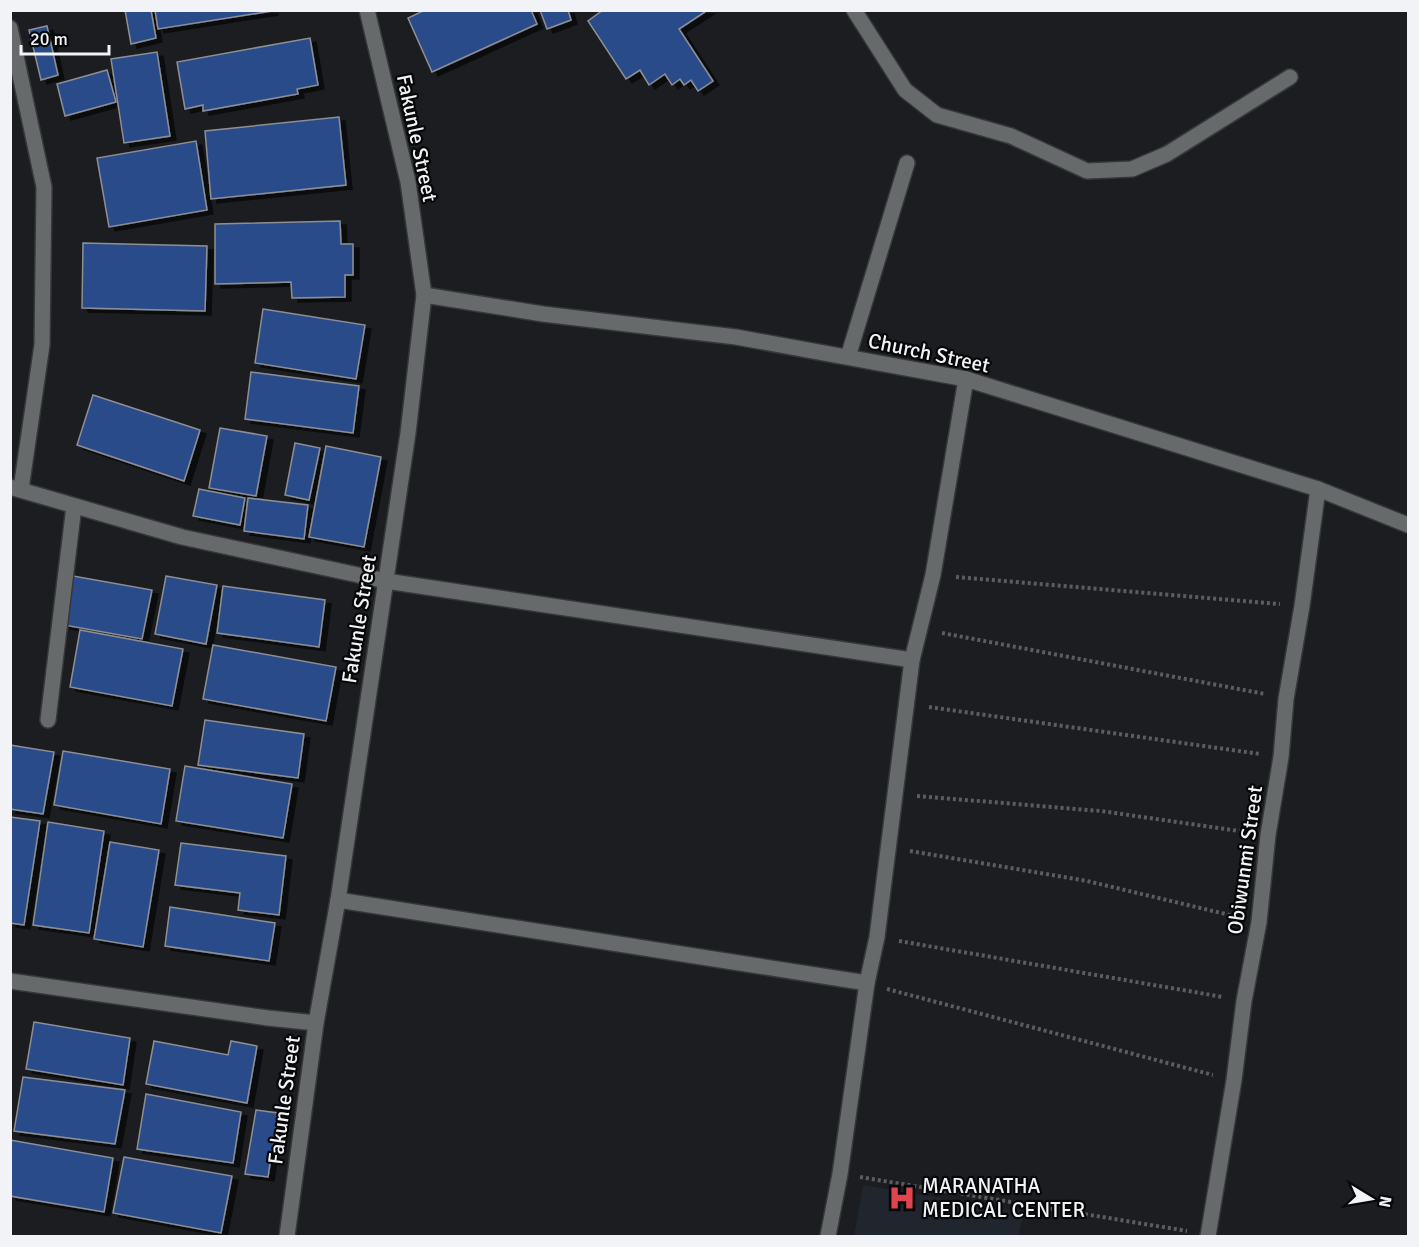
<svg xmlns="http://www.w3.org/2000/svg" width="1419" height="1247" font-family="Signika,sans-serif">
  <style>
    .built { fill: #20252e }
    .building { fill: #2a4b8a; stroke: #8d8f94; stroke-width: 1.5; filter: url(#shadow) }
    .lines { fill: none; stroke-linecap: round; stroke-linejoin: round }
    .minor-casing { stroke: #35373a; stroke-width: 18 }
    .path { stroke: #5c5d60; stroke-width: 4; stroke-dasharray: 3 3; stroke-linecap: butt }
    .minor { stroke: #676a6b; stroke-width: 15 }
    .labels { text-anchor: middle; stroke-width: 4.5; stroke-linejoin: round; paint-order: stroke }
    .street-label { font-size: 21px; fill: #f2f3f6; stroke: #060708 }
    .poi-label { font-size: 21px; fill: #f2f3f6; stroke: #060708; text-anchor: start }
  </style>
  <defs>
    <filter id="shadow"><feDropShadow dx="6" dy="4" stdDeviation="0" flood-color="#0009"/></filter>
  </defs>
  <rect width="100%" height="100%" fill="#1b1d20"/>
  <path class="built" d="M863,1185L1023,1212L1019,1236H854Z"/>
  <g class="building">
    <path d="M125,10H151L156,38L131,44Z"/>
    <path d="M155,10H272V11L158,29Z"/>
    <path d="M425,10H531L537,24L432,72L408,18Z"/>
    <path d="M540,10H568L571,20L547,29Z"/>
    <path d="M603,10H708L679,29L713,81L698,91L691,80L684,85L680,79L672,85L665,74L649,85L640,70L626,79L588,21Z"/>
    <path d="M47,26L58,75L41,80L29,30Z"/>
    <path d="M310,38L318,85L297,89L298,94L203,111V105L185,109L177,62Z"/>
    <path d="M157,52L170,136L124,143L111,59Z"/>
    <path d="M107,70L116,102L65,116L57,84Z"/>
    <path d="M339,117L346,185L211,199L205,131Z"/>
    <path d="M196,141L207,210L109,227L97,158Z"/>
    <path d="M340,221L341,244H353V275H345V297L292,298L291,282L215,284V224Z"/>
    <path d="M83,243L207,246L205,311L82,308Z"/>
    <path d="M263,309L365,325L356,379L255,363Z"/>
    <path d="M251,372L359,386L353,433L245,419Z"/>
    <path d="M93,395L200,430L184,481L77,445Z"/>
    <path d="M220,428L267,436L256,496L209,488Z"/>
    <path d="M295,443L320,448L309,500L285,495Z"/>
    <path d="M326,446L381,457L364,547L309,537Z"/>
    <path d="M199,489L245,498L240,525L193,516Z"/>
    <path d="M248,498L308,505L304,539L244,531Z"/>
    <path d="M73,576L152,590L142,639L64,625Z"/>
    <path d="M166,576L217,585L206,644L155,634Z"/>
    <path d="M223,586L325,600L319,647L217,633Z"/>
    <path d="M80,630L183,649L172,706L70,687Z"/>
    <path d="M213,645L336,667L326,721L203,699Z"/>
    <path d="M205,720L304,734L298,778L198,765Z"/>
    <path d="M10,745L54,752L43,814L10,809Z"/>
    <path d="M63,751L170,769L161,824L54,805Z"/>
    <path d="M185,766L292,784L283,838L176,821Z"/>
    <path d="M10,817L40,821L24,925L10,923Z"/>
    <path d="M48,822L104,831L89,933L33,925Z"/>
    <path d="M110,842L159,850L143,947L94,939Z"/>
    <path d="M181,843L286,856L279,915L238,910L240,893L175,885Z"/>
    <path d="M170,907L275,923L269,961L165,946Z"/>
    <path d="M34,1022L130,1038L123,1085L26,1069Z"/>
    <path d="M154,1041L228,1055L231,1041L257,1046L247,1103L146,1084Z"/>
    <path d="M23,1077L125,1090L115,1144L14,1131Z"/>
    <path d="M146,1094L241,1112L233,1163L137,1149Z"/>
    <path d="M256,1110L278,1113L268,1177L245,1174Z"/>
    <path d="M10,1140L113,1158L104,1212L10,1196Z"/>
    <path d="M124,1157L232,1176L221,1233L113,1213Z"/>
  </g>
  <g class="lines">
    <defs>
      <g id="minor">
        <path d="M854,10L905,90L937,115L1011,136L1087,171L1132,169L1167,154L1290,77"/>
        <path d="M10,28L44,187L42,345L21,489"/>
        <path d="M424,295L543,314L736,337L966,379L1318,489L1408,525"/>
        <path d="M848,357L907,163"/>
        <path d="M10,487L182,537L386,581L912,660"/>
        <path d="M48,720L74,506"/>
        <path d="M338,900L867,983"/>
        <path d="M10,981L268,1018L316,1023"/>
        <path d="M287,1236L316,1023L338,900L408,433L424,295L408,182L367,10"/>
        <path d="M828,1236L840,1174L867,983L877,937L912,660L933,575L966,379"/>
        <path d="M1208,1236L1234,1080L1244,1001L1259,922L1268,835L1281,757L1286,699L1302,606L1318,489"/>
      </g>
    </defs>
    <use href="#minor" class="minor-casing"/>
    <g class="path">
      <path d="M956,577L1280,604"/>
      <path d="M942,633L1265,694"/>
      <path d="M929,707L1260,754"/>
      <path d="M917,796L1101,811L1246,832"/>
      <path d="M910,851L1087,881L1238,917"/>
      <path d="M899,941L1223,997"/>
      <path d="M887,989L1213,1075"/>
      <path d="M860,1177L1187,1231"/>
    </g>
    <use href="#minor" class="minor"/>
  </g>
  <defs>
    <symbol id="hospital-bare" viewBox="-9 -9 18 18"><path d="M-5-5h3v3.5h4V-5h3V5h-3V1.5h-4V5h-3Z" fill="#e0444e" stroke="#060708" stroke-width="2.5" paint-order="stroke"/></symbol>
  </defs>
  <g fill-rule="evenodd">
    <use href="#hospital-bare" x="883" y="1179" width="38" height="38"/>
  </g>
  <g class="labels">
    <g class="street-label">
      <text transform="translate(417 138) rotate(78)" y="7">Fakunle Street</text>
      <text transform="translate(929 353) rotate(12)" y="7">Church Street</text>
      <text transform="translate(359 619) rotate(-81)" y="7">Fakunle Street</text>
      <text transform="translate(1245 860) rotate(-82)" y="7">Obiwunmi Street</text>
      <text transform="translate(284 1100) rotate(-82)" y="7">Fakunle Street</text>
    </g>
    <g class="poi-label">
      <text x="922" y="1193">MARANATHA<tspan x="922" dy="24">MEDICAL CENTER</tspan></text>
    </g>
  </g>
  <rect width="1419" height="1247" fill="none" stroke="#f2f3f6" stroke-width="24"/>
  <g transform="translate(1371 1199) rotate(101)" stroke="#060708" stroke-width="4.5" paint-order="stroke">
  <path d="M0-4.5L10 22L0 15L-10 22Z" fill="#f2f3f6"/>
  <text y="-9" font-size="16" font-weight="bold" text-anchor="middle" fill="#f2f3f6">N</text>
  </g>
  <path d="M21 45v9h88v-9" fill="none" stroke="#f2f3f6" stroke-width="3"/>
  <text x="30" y="45" font-size="18" fill="#f2f3f6" stroke="#060708" stroke-width="4.5" paint-order="stroke">20 m</text>
</svg>
